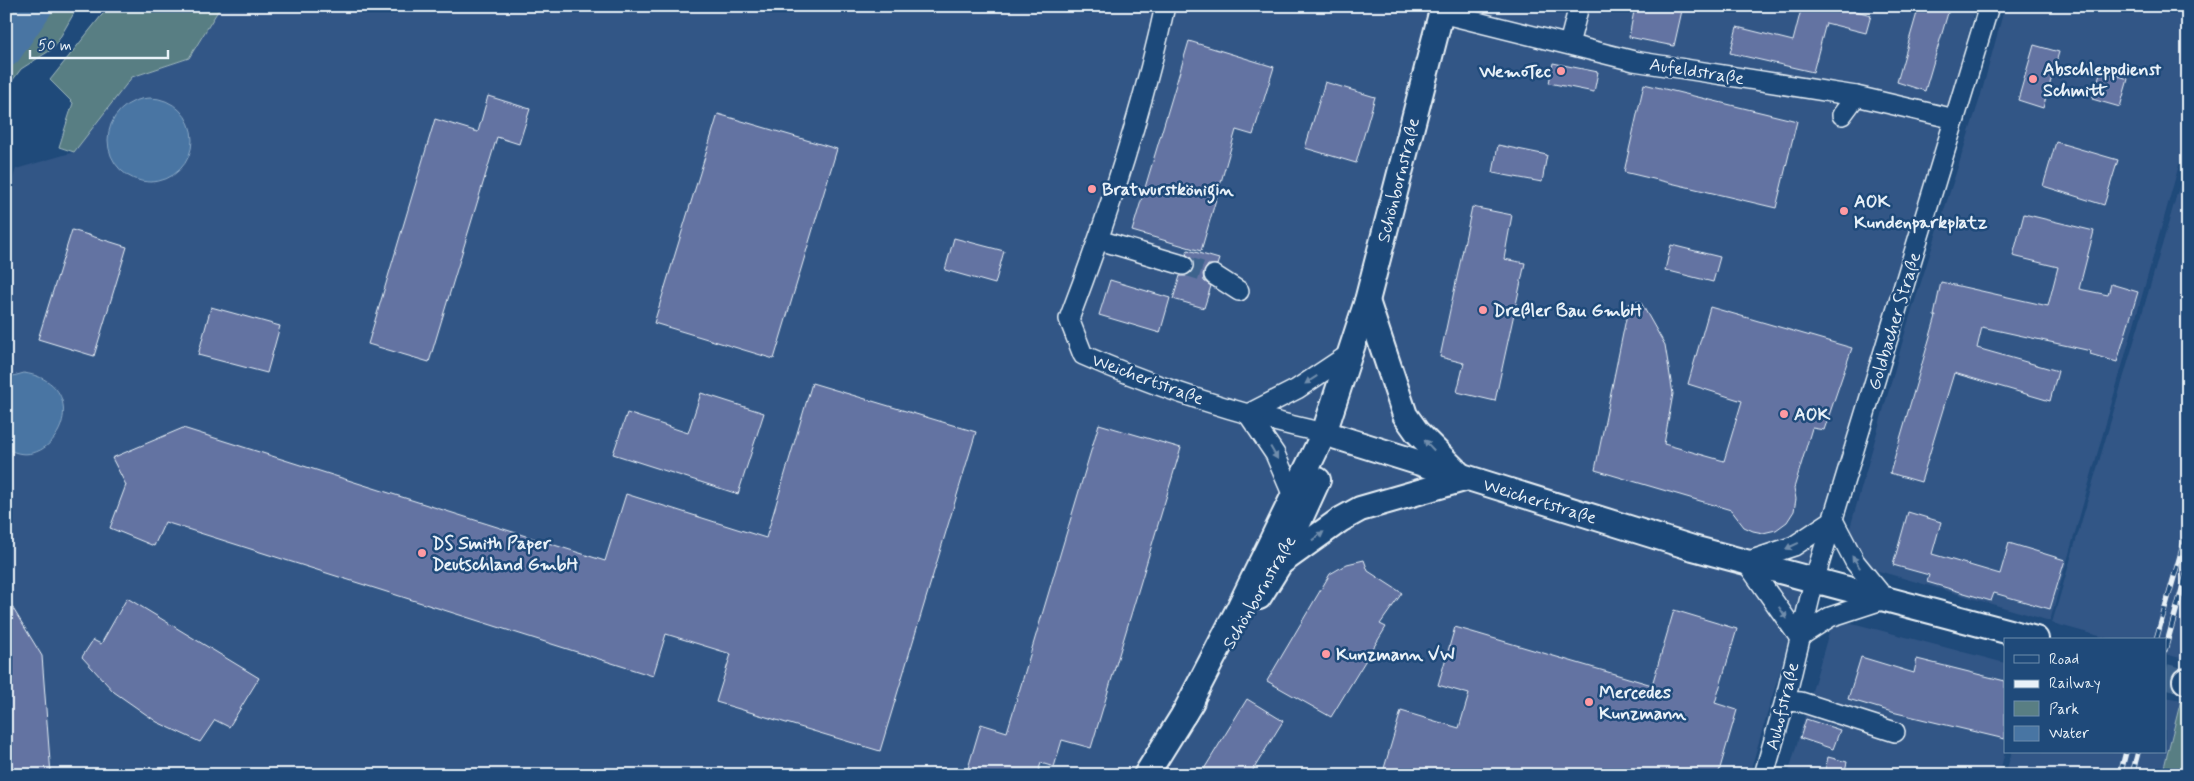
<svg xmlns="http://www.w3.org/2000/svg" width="2194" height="781" font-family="Mynerve,sans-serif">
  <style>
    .built { fill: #335686 }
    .green { fill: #597e83; stroke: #a0b8be }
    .water { fill: #4875a3; stroke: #88a7c5 }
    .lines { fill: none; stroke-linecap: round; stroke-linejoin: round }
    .river { stroke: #4875a3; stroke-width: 32 }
    .building { fill: #6373a2; stroke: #e8f1f8 }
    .minor-tunnel { stroke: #3d638d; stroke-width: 19; stroke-dasharray: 19 9; stroke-linecap: butt }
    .major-tunnel { stroke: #3d638d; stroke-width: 24; stroke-dasharray: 24 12; stroke-linecap: butt }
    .minor-casing { stroke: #e8f1f8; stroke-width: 22 }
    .major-casing { stroke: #e8f1f8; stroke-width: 28 }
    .minor { stroke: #1f4a7a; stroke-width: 19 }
    .major { stroke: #1f4a7a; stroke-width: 24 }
    .rail-casing { stroke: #e8f1f8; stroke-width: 5.5 }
    .rail { stroke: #1f4a7a; stroke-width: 4; stroke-dasharray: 11; stroke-linecap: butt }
    .oneway { fill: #6f8dac }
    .poi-dot { fill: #ff9aa2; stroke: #1f4a7a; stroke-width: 2 }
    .labels { text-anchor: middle; stroke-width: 5; stroke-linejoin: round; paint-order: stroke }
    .poi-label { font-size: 18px; font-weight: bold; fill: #e8f1f8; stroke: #1f4a7a; text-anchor: start }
    .street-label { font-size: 18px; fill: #e8f1f8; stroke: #1f4a7a }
  </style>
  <rect width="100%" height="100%" fill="#1f4a7a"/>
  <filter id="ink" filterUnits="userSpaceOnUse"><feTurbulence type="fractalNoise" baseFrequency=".02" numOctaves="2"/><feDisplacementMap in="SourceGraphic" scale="10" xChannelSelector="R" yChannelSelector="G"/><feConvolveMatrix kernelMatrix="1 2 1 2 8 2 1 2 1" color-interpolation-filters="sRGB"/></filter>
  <g filter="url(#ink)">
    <g class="built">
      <path d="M221,6H1976L1954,87L1749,775H6V198L16,169L74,152L132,77L189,58Z"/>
      <path d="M2005,6H2188V133L2050,621L1841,560L1907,326L1980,98Z"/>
      <path d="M2188,156V660L2165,654V640H2114L2052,623Z"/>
      <path d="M1833,618L2005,663V752L1999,775H1788Z"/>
      <path d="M2165,697L2181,700L2162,775H2005L2012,752H2165Z"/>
    </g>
    <g class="green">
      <path d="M6,6H78L54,48L21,69L6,89Z"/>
      <path d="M111,6H221L189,58L132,77L74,152L59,147L73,103L50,80L101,16Z"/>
      <path d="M2181,700L2188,702V775H2162Z"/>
    </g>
    <g class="water">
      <circle cx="150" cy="140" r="42"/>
      <path d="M24,373C98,384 54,478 6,448V378Z"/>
    </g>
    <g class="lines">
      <path class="river" d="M6,51L37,6"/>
    </g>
    <g class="building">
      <path d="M1635,6H1683L1674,46L1629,37Z"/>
      <path d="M1802,6H1837L1871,15L1866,33L1826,23L1813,72L1730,53L1737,27L1793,41Z"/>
      <path d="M1919,6H1950L1925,91L1897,82Z"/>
      <path d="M1189,41L1274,67L1253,135L1236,130L1201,251L1132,231Z"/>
      <path d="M2034,45L2059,52L2043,108L2018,100Z"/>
      <path d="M1553,63L1598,72L1594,92L1549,83Z"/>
      <path d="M2101,70L2128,79L2120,107L2092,99Z"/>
      <path d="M1325,82L1375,97L1356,163L1305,148Z"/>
      <path d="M1644,84L1797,121L1776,208L1624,172Z"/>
      <path d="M488,96L530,109L519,144L497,137L429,362L368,344L435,119L478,132Z"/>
      <path d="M718,114L837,149L774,359L654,323Z"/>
      <path d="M2056,142L2118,160L2104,205L2043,186Z"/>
      <path d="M1498,145L1547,155L1542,182L1493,173Z"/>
      <path d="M1472,207L1512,215L1504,259L1525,263L1495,401L1457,392L1464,363L1440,357Z"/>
      <path d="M2024,214L2094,231L2079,289L2108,295L2111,284L2138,292L2117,362L2090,354L2091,351L1982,327L1977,348L2058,371L2050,401L1954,373L1921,482L1890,473L1936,316H1934L1941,282L2048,306L2058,267L2013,256Z"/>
      <path d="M72,230L127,247L94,356L38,339Z"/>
      <path d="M954,238L1004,251L995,284L945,270Z"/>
      <path d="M1671,245L1720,257L1713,282L1665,270Z"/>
      <path d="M1188,250L1219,259L1217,265H1208L1203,274L1204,281L1211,286L1204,308L1173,299L1180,276H1186L1194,269V262L1186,254Z"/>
      <path d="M1110,280L1170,298L1160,333L1099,315Z"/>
      <path d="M1640,301L1665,345L1673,394L1664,444L1724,461L1742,401L1688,384L1710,307L1852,348L1824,430L1812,428L1794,488L1796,499L1794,511L1787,522L1776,530L1763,533L1753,531L1744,527L1731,510L1595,470L1629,304Z"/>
      <path d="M211,307L280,326L267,373L198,355Z"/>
      <path d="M812,383L976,432L880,751L716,702L731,654L666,634L653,676L165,522L154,546L110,528L126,485L112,458L183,428L605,561L626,494L766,538Z"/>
      <path d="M701,393L764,413L738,494L613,454L627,413L688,433Z"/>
      <path d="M1099,424L1181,448L1091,748L1062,740L1054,767L1041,763L1037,775H966L981,724L1007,732Z"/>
      <path d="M1908,512L1941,522L1932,554L2000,574L2009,543L2065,560L2050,609L1994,593L1991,601L1927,582L1929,575L1893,565Z"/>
      <path d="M1364,560L1368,571L1402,593L1380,624L1386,627L1331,717L1267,681L1330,574L1347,564Z"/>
      <path d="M6,597L42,656L51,775H6Z"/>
      <path d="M127,598L259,678L229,727L215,720L200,742L157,722L114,692L82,657L93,640L101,644Z"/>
      <path d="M1674,610L1737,629L1715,703L1737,710L1718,775H1382L1401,711L1459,728L1469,694L1438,685L1455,627L1652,685Z"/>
      <path d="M1861,657L1914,673L1917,659L2005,681V739L1892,712L1848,699Z"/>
      <path d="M1247,699L1283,721L1250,775H1214L1204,769Z"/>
      <path d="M1806,719L1840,730L1833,749L1800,738Z"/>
      <path d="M1828,757L1847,762L1844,775H1824Z"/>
    </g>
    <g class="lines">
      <path class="minor-tunnel" d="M1183,265L1214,275"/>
      <path class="major-tunnel" d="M2165,676L2185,681"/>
      <defs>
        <g id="minor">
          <path d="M1165,6C1142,113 1108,217 1069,319L1083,355C1160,389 1242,415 1324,433"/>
          <path d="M1441,13L1634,61L1856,96L1955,119"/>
          <path d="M1569,44L1579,6"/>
          <path d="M1842,115L1856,96"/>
          <path d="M1099,240L1183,265"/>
          <path d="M1214,275L1239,291"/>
          <path d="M1248,414L1297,389L1351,353"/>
          <path d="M1248,414L1275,454L1293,496"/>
          <path d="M1799,637L1830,617L1885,599L1855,562L1833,520"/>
          <path d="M1799,637L1746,562L1794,546L1833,520"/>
          <path d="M1785,701L1801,702L1895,732"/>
          <path d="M1764,775L1785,701L1814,581L1989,6"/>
        </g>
        <g id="major">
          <path d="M1367,301L1405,415L1417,432L1459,474"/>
          <path d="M1324,433L1693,548L2036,639"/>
          <path d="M1280,563L1340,520L1360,509L1464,479"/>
          <path d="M1259,597L1279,565L1318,480"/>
          <path d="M2185,681L2188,682"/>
          <path d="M1184,714L1238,610L1324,433L1367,301L1443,6"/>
          <path d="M1146,775L1192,701"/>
        </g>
      </defs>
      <use href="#minor" class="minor-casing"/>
      <use href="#major" class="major-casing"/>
      <use href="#minor" class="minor"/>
      <use href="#major" class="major"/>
      <defs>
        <g id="rail">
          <path d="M2156,640L2188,528"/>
          <path d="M2165,650L2188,568"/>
          <path d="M2120,775L2126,752"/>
          <path d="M2132,775L2138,752"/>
        </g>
      </defs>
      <use href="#rail" class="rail-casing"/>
      <use href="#rail" class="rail"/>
    </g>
    <defs><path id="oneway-solid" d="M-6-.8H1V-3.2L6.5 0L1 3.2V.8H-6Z" transform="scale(1.25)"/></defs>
    <g class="oneway">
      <use href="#oneway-solid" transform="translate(1311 380) rotate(147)"/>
      <use href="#oneway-solid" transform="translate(1429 445) rotate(-133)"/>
      <use href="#oneway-solid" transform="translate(1274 453) rotate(60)"/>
      <use href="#oneway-solid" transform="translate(1318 536) rotate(-36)"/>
      <use href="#oneway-solid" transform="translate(1792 546) rotate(155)"/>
      <use href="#oneway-solid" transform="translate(1856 562) rotate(-124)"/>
      <use href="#oneway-solid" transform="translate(1783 613) rotate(56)"/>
    </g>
  </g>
  <g class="poi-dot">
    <circle cx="1561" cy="71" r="5"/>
    <circle cx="2033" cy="79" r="5"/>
    <circle cx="1092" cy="189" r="5"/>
    <circle cx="1844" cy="211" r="5"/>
    <circle cx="1483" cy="310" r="5"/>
    <circle cx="1784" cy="414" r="5"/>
    <circle cx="422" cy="553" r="5"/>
    <circle cx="1326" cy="654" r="5"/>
    <circle cx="1589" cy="702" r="5"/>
  </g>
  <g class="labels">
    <g class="poi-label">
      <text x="2043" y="75">Abschleppdienst<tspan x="2043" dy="21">Schmitt</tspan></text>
      <text x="1551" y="77" text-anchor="end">WemoTec</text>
      <text x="1102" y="195">Bratwurstkönigin</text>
      <text x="1854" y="207">AOK<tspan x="1854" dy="21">Kundenparkplatz</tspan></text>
      <text x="1493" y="316">Dreßler Bau GmbH</text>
      <text x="1794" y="420">AOK</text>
      <text x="432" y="549">DS Smith Paper<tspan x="432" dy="21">Deutschland GmbH</tspan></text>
      <text x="1336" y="660">Kunzmann VW</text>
      <text x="1599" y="698">Mercedes<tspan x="1599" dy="21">Kunzmann</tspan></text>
    </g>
    <g class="street-label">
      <text transform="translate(1697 71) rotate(9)" y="6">Aufeldstraße</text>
      <text transform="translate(1398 180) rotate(-76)" y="6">Schönbornstraße</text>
      <text transform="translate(1894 321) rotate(-73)" y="6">Goldbacher Straße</text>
      <text transform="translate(1148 379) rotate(20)" y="6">Weichertstraße</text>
      <text transform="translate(1540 501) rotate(17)" y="6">Weichertstraße</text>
      <text transform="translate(1259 592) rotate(-60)" y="6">Schönbornstraße</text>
      <text transform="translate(1782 706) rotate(-76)" y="6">Auhofstraße</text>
    </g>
  </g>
  <rect width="2194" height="781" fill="none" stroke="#1f4a7a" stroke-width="25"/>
  <rect x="12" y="12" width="2169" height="756" fill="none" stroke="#e8f1f8" stroke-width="2" filter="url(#ink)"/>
  <rect x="2004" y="638" width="162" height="115" fill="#1f4a7a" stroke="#6f8dac"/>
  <rect x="2014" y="655" width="25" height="8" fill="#1f4a7a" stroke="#6f8dac"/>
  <text x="2049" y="664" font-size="15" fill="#e8f1f8">Road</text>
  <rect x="2014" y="680" width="25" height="8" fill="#e8f1f8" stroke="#6f8dac"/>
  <text x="2049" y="688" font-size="15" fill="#e8f1f8">Railway</text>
  <rect x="2014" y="701" width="25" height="15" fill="#597e83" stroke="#6f8dac"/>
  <text x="2049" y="714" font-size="15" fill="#e8f1f8">Park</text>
  <rect x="2014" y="726" width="25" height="15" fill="#4875a3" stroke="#6f8dac"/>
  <text x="2049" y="738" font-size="15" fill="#e8f1f8">Water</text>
  <path d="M30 50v8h138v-8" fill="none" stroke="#e8f1f8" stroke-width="2.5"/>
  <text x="38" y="50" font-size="15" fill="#e8f1f8" stroke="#1f4a7a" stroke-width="4" paint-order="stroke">50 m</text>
</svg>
